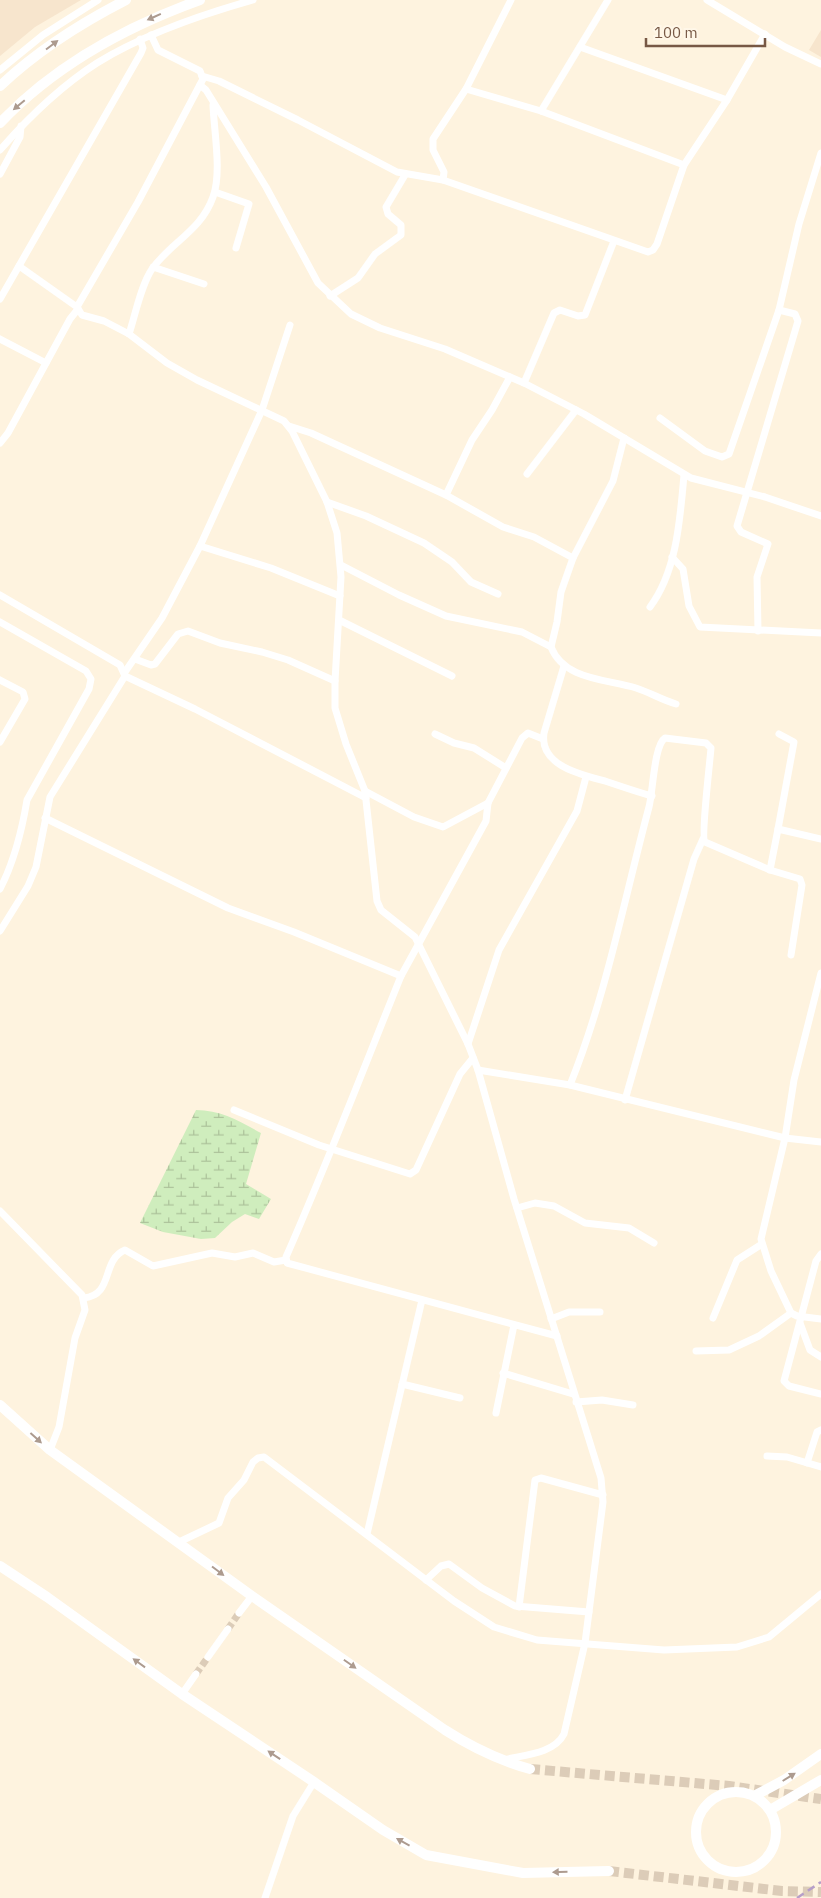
<svg xmlns="http://www.w3.org/2000/svg" width="821" height="1898" font-family="'IBM Plex Sans',sans-serif">
  <style>
    .residential { fill: #f7e5cd }
    .wetland { fill: url(#wetland-marsh) }
    .lines { fill: none; stroke-linecap: round; stroke-linejoin: round }
    .street-tunnel { stroke: #dcccb8; stroke-width: 7; stroke-dasharray: 7 3.5; stroke-linecap: butt }
    .secondary-tunnel { stroke: #dcccb8; stroke-width: 10; stroke-dasharray: 10 5; stroke-linecap: butt }
    .street { stroke: #fff; stroke-width: 7 }
    .secondary { stroke: #fff; stroke-width: 10 }
    .rail { stroke: #b69ec8; stroke-width: 2.5; stroke-dasharray: 8 5; stroke-linecap: butt }
    .oneway { fill: #ad9b8f }
  </style>
  <defs>
    <pattern id="wetland-marsh" width="20" height="14" patternUnits="userSpaceOnUse" patternTransform="scale(1.25)"><rect width="20" height="14" fill="#cfedbd"/><path d="M1 5h8M5 5V1M11 12h8M15 12V8" fill="none" stroke="#adc39b"/></pattern>
  </defs>
  <rect width="100%" height="100%" fill="#fef3df"/>
  <g class="residential">
    <path d="M0,0H81L35,27L0,56Z"/>
    <path d="M821,30V57L809,50Z"/>
  </g>
  <path class="wetland" d="M196,1110C221,1110 239,1121 261,1133L246,1184L271,1199L259,1219L245,1214L232,1222L215,1238L201,1239L163,1232L140,1223Z"/>
  <g class="lines">
    <g class="street-tunnel">
      <path d="M228,1629L239,1613"/>
      <path d="M196,1674L208,1657"/>
    </g>
    <g class="secondary-tunnel">
      <path d="M530,1769L729,1786L821,1799"/>
      <path d="M609,1871L782,1891L821,1892"/>
    </g>
    <g class="street">
      <path d="M707,0L785,47L821,64"/>
      <path d="M151,35L158,50L200,71L203,79L138,202L77,307L82,315L104,321L129,334L167,363L197,380L284,421L292,431L327,502L337,533L341,577L335,681V708L346,744L365,791L377,901L381,910L415,937L468,1044L478,1070L514,1199L601,1478L603,1502L585,1643L564,1734C554,1754 523,1755 503,1760"/>
      <path d="M580,47L727,100"/>
      <path d="M0,70L43,35L98,0"/>
      <path d="M202,76L219,81L298,120L397,172L443,180L648,252L653,250L657,244L684,165L727,100L765,34"/>
      <path d="M200,85L206,90L266,187L318,283L351,314L380,328L445,349L524,383L584,414L691,478L765,497L821,516"/>
      <path d="M466,89L541,111L684,165"/>
      <path d="M541,111L608,0"/>
      <path d="M0,150C28,118 61,86 97,63C144,34 200,15 253,0"/>
      <path d="M0,174L20,137L21,126"/>
      <path d="M443,180L444,172L433,150V139L466,89L511,0"/>
      <path d="M215,192L249,204L236,248"/>
      <path d="M19,266L77,307"/>
      <path d="M153,267L204,284"/>
      <path d="M330,296L358,278L375,254L401,235V225L388,214L386,207L405,175"/>
      <path d="M0,299L141,53L143,48L140,39"/>
      <path d="M129,334C135,316 141,285 152,269C171,242 201,231 213,197C222,173 214,131 213,105"/>
      <path d="M0,339L46,363"/>
      <path d="M524,383L554,313L560,310L578,316L585,315L614,241"/>
      <path d="M660,418L705,451L722,457L729,454L779,310L799,224L821,153"/>
      <path d="M289,426L311,433L446,495L503,527L534,537L573,558"/>
      <path d="M624,438L613,481L573,558L561,592L557,622L551,647C564,680 606,679 636,688C649,692 662,700 676,704"/>
      <path d="M0,443L8,433L70,319L78,309"/>
      <path d="M527,474L576,410"/>
      <path d="M446,495L472,440L492,410L510,377"/>
      <path d="M327,502L366,516L424,543L452,562L471,582L498,594"/>
      <path d="M200,546L271,568L340,596"/>
      <path d="M672,557L683,569L689,606L700,627L821,633"/>
      <path d="M341,565L399,595L446,616L522,632L551,647"/>
      <path d="M0,595L120,665L125,676L50,797L36,867L28,886L0,931"/>
      <path d="M650,607C677,571 680,519 684,475"/>
      <path d="M339,620L452,676"/>
      <path d="M0,622L86,671L91,679L89,689L27,800C22,830 14,862 0,889"/>
      <path d="M758,631L757,577L768,544L741,532L737,526L798,321L795,314L779,310"/>
      <path d="M135,659L151,665L155,664L178,634L188,631L220,643L262,652L288,660L335,681"/>
      <path d="M564,666L544,733C539,767 584,775 608,782C623,787 637,792 652,796"/>
      <path d="M125,672L162,618L200,546L262,410L290,325"/>
      <path d="M125,676L195,709L366,798"/>
      <path d="M0,680L23,692L25,699L0,742"/>
      <path d="M435,734L454,743L474,748L506,768"/>
      <path d="M365,791L414,817L443,827L488,803"/>
      <path d="M45,818L228,908L294,932L401,976C363,1070 327,1164 286,1257L287,1263L557,1336"/>
      <path d="M778,829L794,742L779,734"/>
      <path d="M770,870L778,829L821,839"/>
      <path d="M821,973L794,1080L785,1138L761,1239L771,1271L791,1313L797,1316L821,1319"/>
      <path d="M401,976L486,821L488,803L522,738L528,733L543,739"/>
      <path d="M468,1044L499,950L577,811L586,777"/>
      <path d="M478,1070L570,1085L785,1138L821,1142"/>
      <path d="M570,1085C606,996 624,900 649,807C653,792 654,745 665,738L706,743L711,748C710,761 701,837 705,842L770,870L800,879L802,885L791,955"/>
      <path d="M625,1100L694,859L703,839"/>
      <path d="M234,1110L319,1145L410,1174L416,1170L460,1074L473,1058"/>
      <path d="M517,1208L535,1203L554,1206L585,1223L629,1228L654,1243"/>
      <path d="M0,1211L82,1295L85,1310L75,1338L59,1427L50,1450"/>
      <path d="M821,1254L816,1261L784,1381L789,1386L821,1394"/>
      <path d="M84,1298C114,1295 101,1260 125,1250L153,1266L212,1253L235,1257L253,1253L274,1262L286,1260"/>
      <path d="M713,1318L737,1260L762,1244"/>
      <path d="M551,1319L569,1312H600"/>
      <path d="M800,1323L810,1350L821,1357"/>
      <path d="M696,1351L729,1350L759,1336L791,1313"/>
      <path d="M503,1373L573,1394"/>
      <path d="M402,1384L460,1398"/>
      <path d="M576,1402L602,1400L633,1405"/>
      <path d="M496,1413L514,1325"/>
      <path d="M767,1456L787,1457L821,1467"/>
      <path d="M807,1463L817,1432L821,1430"/>
      <path d="M367,1534L422,1300"/>
      <path d="M179,1542L219,1523L228,1498L244,1480L253,1462L258,1458L264,1457L454,1601L494,1627L537,1640L664,1650L737,1647L769,1637L821,1594"/>
      <path d="M426,1580L441,1566L449,1564L482,1588L515,1606L589,1612"/>
      <path d="M519,1607L535,1480L541,1478L603,1495"/>
      <path d="M239,1613L252,1596"/>
      <path d="M208,1657L228,1629"/>
      <path d="M182,1694L196,1674"/>
      <path d="M265,1898L293,1816L314,1782"/>
    </g>
    <g class="secondary">
      <path d="M0,86C37,51 81,23 126,0"/>
      <path d="M0,123C55,65 125,27 200,0"/>
      <path d="M0,1405L50,1450L252,1596L445,1730C473,1748 498,1760 530,1769"/>
      <path d="M0,1566L47,1597L182,1694L314,1782L383,1830L426,1855L523,1873L609,1871"/>
      <circle cx="736" cy="1832" r="40"/>
      <path d="M754,1796L784,1780L821,1754"/>
      <path d="M770,1810L821,1780"/>
    </g>
    <path class="rail" d="M797,1898L821,1882"/>
  </g>
  <defs><path id="oneway-solid" d="M-6-.8H1V-3.2L6.5 0L1 3.2V.8H-6Z" transform="scale(1.25)"/></defs>
  <g class="oneway">
    <use href="#oneway-solid" transform="translate(154 17) rotate(156)"/>
    <use href="#oneway-solid" transform="translate(52 45) rotate(-37)"/>
    <use href="#oneway-solid" transform="translate(19 105) rotate(140)"/>
    <use href="#oneway-solid" transform="translate(36 1438) rotate(42)"/>
    <use href="#oneway-solid" transform="translate(218 1571) rotate(37)"/>
    <use href="#oneway-solid" transform="translate(139 1663) rotate(-144)"/>
    <use href="#oneway-solid" transform="translate(350 1664) rotate(35)"/>
    <use href="#oneway-solid" transform="translate(274 1755) rotate(-146)"/>
    <use href="#oneway-solid" transform="translate(789 1777) rotate(-32)"/>
    <use href="#oneway-solid" transform="translate(403 1842) rotate(-151)"/>
    <use href="#oneway-solid" transform="translate(560 1872) rotate(178)"/>
  </g>
  <path d="M646 38v8h119v-8" fill="none" stroke="#775845" stroke-width="2.5"/>
  <text x="654" y="38" font-size="15" fill="#775845" stroke="#fff7e8" stroke-width="4" paint-order="stroke">100 m</text>
</svg>
